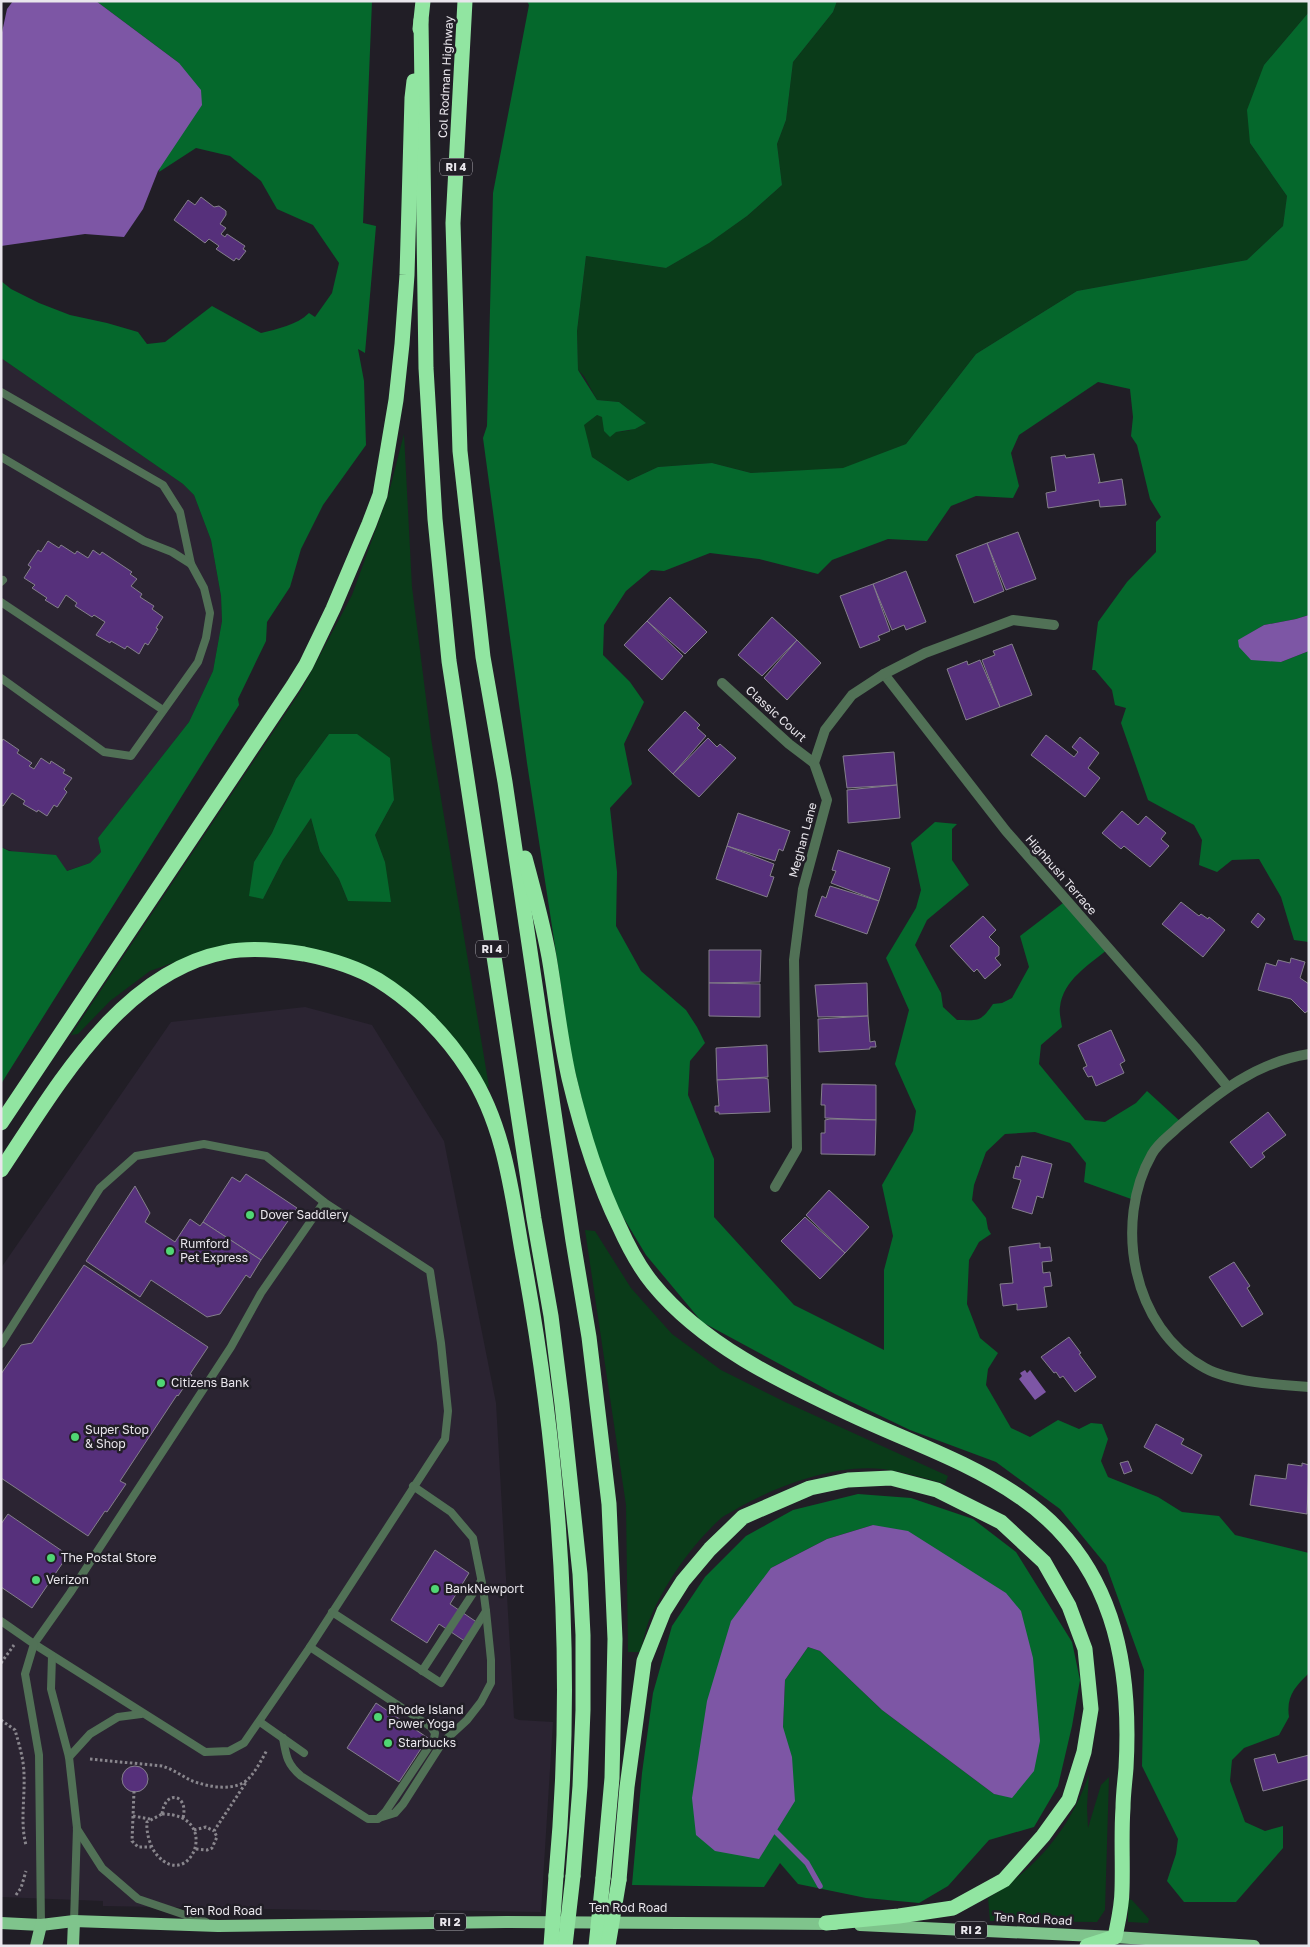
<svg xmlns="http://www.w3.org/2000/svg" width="1310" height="1947" font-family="'Golos Text',sans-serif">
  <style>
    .built { fill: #2b2432 }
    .green { fill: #0a3b19; fill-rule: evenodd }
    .forest { fill: #05682c; fill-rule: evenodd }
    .water { fill: #7d56a5 }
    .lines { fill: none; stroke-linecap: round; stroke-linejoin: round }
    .stream { stroke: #7d56a5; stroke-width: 5.5 }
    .building { fill: #56307b; stroke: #847f8b }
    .path { stroke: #89868d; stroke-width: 3; stroke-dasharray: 2.5 2.5; stroke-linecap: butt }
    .lane { stroke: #517156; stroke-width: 8 }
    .street { stroke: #517156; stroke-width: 10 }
    .primary { stroke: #7fc48c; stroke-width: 12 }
    .highway { stroke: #91e5a1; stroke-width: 15 }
    .highway-bridge { stroke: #91e5a1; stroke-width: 15 }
    .poi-dot { fill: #50d674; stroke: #211e26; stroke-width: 2 }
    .labels { text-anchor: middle; stroke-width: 5; stroke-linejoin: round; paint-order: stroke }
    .shield { fill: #211e26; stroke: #adaab1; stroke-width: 1 }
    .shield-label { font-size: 11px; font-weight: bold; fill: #e9e6ec }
    .street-label { font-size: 12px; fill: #e9e6ec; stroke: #211e26 }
    .poi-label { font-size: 12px; fill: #e9e6ec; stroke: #211e26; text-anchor: start }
  </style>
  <rect width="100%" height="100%" fill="#211e26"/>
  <g class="built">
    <path d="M1,358L183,484L194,495L211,540L221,596L222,621L213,671L189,722L98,838L101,852L90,863L66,871L1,847Z"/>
    <path d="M305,1007L372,1025L444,1141L496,1403L514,1718L519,1720L553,1722L541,1912L430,1910L429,1912L103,1906V1901L1,1897V1268L171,1022Z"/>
  </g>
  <g class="green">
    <path d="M837,1H1309V12L1264,65L1250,143L1287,196L1283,226L1247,260L1077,291L976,354L906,444L843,469L751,473L712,463L658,467L628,481L592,457L583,425L597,415L603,417L604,430C619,433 633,432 645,423L619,402L597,400L584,376L578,370L577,331L586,256L666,268L708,243L747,216L782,185L777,144L786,120L793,62L833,12Z"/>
    <path d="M404,434L412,587L431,738L489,1087L482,1088L461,1050L352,962L200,953L150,971L110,1001L78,1034L71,1035L302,689L352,595L388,496ZM329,734L394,800L375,835L385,862L348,901L339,879L320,851L311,818L283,860L263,899L254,862L272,833L296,779Z"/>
    <path d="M585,1230L595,1231L631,1288L672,1334L721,1370L785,1402L948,1476L945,1484C925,1478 904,1472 883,1469C835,1464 779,1485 738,1508C732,1512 724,1515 719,1520C690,1547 663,1586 648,1623C645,1632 643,1642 640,1652H628L626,1505Z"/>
    <path d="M1089,1774L1087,1807L1088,1828L1101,1785L1109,1777L1105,1910L1097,1922L990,1921L988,1898C1036,1869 1071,1828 1089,1774Z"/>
    <path d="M1128,1899L1132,1900L1149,1919L1148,1923L1128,1922Z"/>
  </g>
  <g class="forest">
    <path d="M96,1H372L363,223L376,226L365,353L358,349L364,381L366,445L323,505L301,549L290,587L267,622L266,641L238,699L239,705L1,1084V847L9,851L56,855L67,871L90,863L101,852L98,838L189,722L213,671L222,621L221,596L211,540L194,495L183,484L1,358V281L11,289L39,303L70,315L107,323L138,332L147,344L165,342L212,306L261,333C277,329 297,325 309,313L315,317L332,293L339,263L313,225L277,209L261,181L230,156L196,148L159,172L179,63Z"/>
    <path d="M527,1H837L833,12L793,62L786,120L777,144L782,185L747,216L709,243L666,268L586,256L577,331L578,370L597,400L619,402L646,423L635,429L616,432L610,437L604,431L602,417L597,415L584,425L592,457L628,481L658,467L712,463L751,473L843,468L906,444L976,354L1077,291L1247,260L1283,226L1287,196L1250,143L1247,110L1264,65L1309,12V615L1296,619L1264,625L1239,640L1281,662L1309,651V942L1294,940L1281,897L1259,859L1232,860L1217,872L1199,865L1202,840L1194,825L1148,800L1121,723L1126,708L1115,705L1112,690L1095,670H1092L1098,622L1127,582L1156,552V522L1161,517L1150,499L1137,445L1131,436L1133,417L1130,389L1098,382L1019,435L1011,453L1019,486L1013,498L976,496L951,506L927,541L888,539L832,560L818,574L759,559L710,553L664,571L651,570L626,591L604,625L603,655L630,682L644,702L624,744L632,784L610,808L617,872L616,926L641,971L686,1010L697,1027L705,1043L690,1061L688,1095L714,1159V1217L794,1305L884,1350V1270L893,1236L882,1185L913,1131L916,1111L895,1064L909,1010L886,958L916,908L921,890L911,843L935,822L957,824L952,829V860L969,885L927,920L915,945L941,993L943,1007L957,1020C978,1020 980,1023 993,1004L1002,1003L1012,998L1029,967L1020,936L1067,900L1108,949C1089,965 1063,980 1060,1007C1059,1013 1061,1020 1062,1027L1041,1045L1039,1064L1085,1120L1105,1122L1136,1103L1147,1091L1182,1123L1149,1163L1134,1200L1084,1182L1086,1163L1070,1143L1035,1132L1005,1134L986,1152L974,1185L972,1200L986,1218L988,1229L991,1234L979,1242L969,1260L967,1304L980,1338L998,1353L988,1369L986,1385L1011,1428L1030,1437L1058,1420L1079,1429L1091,1423L1102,1424L1108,1439L1101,1461L1108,1477L1158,1497L1182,1512L1219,1516L1235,1535L1309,1553V1673C1295,1687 1286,1696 1289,1717L1279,1735L1244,1748L1232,1760L1230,1781L1245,1822L1265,1831L1283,1826V1848L1236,1902H1184L1167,1881L1176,1854L1178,1839L1142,1766L1144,1670L1106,1565L1060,1509L996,1462L910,1430L835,1394L702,1322L646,1255L602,1182L564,1026V1005L527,763L483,438L487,426L493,193L529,5Z"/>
    <path d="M329,734H357L390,758L394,800L375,835L385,862L391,902L348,901L339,879L320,851L311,818L283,860L263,899L249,896L254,862L272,833L296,779Z"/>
    <path d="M858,1494L911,1498L973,1519L1016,1552L1072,1642L1080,1680L1072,1726L1058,1786L1034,1827L989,1840L948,1886L919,1903L866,1898L798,1884L780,1863L764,1887L632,1885L642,1773L653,1693L672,1626L705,1577L746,1536L793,1510ZM873,1525L1005,1593L1012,1797L994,1794L882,1710L820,1651L808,1647L785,1680L783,1727L771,1568L827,1539Z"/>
  </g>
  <g class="water">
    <path d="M13,1H96L179,63L201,90L202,105L158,171L143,209L124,237L85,234L1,246V37L7,9Z"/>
    <path d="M1309,615V651L1281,662L1251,660L1239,647L1238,640L1264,625L1296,619Z"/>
    <path d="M1025,1370L1027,1373L1030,1370L1046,1392L1035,1400L1019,1379L1022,1376L1020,1373Z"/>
    <path d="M873,1525L908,1531L1006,1593L1021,1611L1033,1658L1040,1741L1034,1771L1012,1798L994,1794L882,1710L820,1651L808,1647L785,1680L783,1727L792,1757L795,1801L759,1859L715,1851L696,1835L692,1798L707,1701L731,1621L771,1568L827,1539Z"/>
  </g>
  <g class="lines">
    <path class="stream" d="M776,1832L807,1863L820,1886"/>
  </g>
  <g class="building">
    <path d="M201,197L214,207L219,206L226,211V215L220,224L226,228L221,234L225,237L227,234L245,246L243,249L246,251L239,260L236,258L234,261L216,249L219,246L209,239L205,243L174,220L188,200L195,205Z"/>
    <path d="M1094,454L1100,482L1098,483L1122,479L1126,505L1100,507L1099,500L1048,508L1046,493L1056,491L1051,457L1065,455L1066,458Z"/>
    <path d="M1018,532L1036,579L1006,590L987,543Z"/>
    <path d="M48,541L59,548L61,545L75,554L77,551L88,558L93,550L100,555L102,552L132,572L130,574L137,579L131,586L142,594L140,597L154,606L152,609L163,617L156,628L158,629L148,645L145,643L139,654L127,646L125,649L111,641L110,643L96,635L105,622L94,615L92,617L75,606L77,603L66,595L58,608L45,600L47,598L32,588L35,585L24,578L31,567L28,565L38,550L41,552Z"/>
    <path d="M987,543L1004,591L974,603L956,555Z"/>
    <path d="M906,571L926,622L906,630L904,625L892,630L873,584Z"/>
    <path d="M873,584L890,631L878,636L880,640L860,648L840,596Z"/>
    <path d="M670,597L707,632L685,654L647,621Z"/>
    <path d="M772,617L797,640L762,676L738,655Z"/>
    <path d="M647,621L683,656L662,680L624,645Z"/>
    <path d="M797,640L821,663L787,700L764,678Z"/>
    <path d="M1012,644L1032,695L1000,707L982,660L995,655L993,651Z"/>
    <path d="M980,660L1000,707L966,720L947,669L967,661L968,665Z"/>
    <path d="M685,711L700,725L697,728L706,736L673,774L648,750Z"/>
    <path d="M1046,735L1074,757L1078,752L1072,747L1080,737L1099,753L1088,768L1100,778L1085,797L1031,755Z"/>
    <path d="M708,738L717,747L720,744L736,758L699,797L673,774Z"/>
    <path d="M3,739L19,750L17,753L32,763L29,766L34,769L41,758L50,764L51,761L65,770L63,773L72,778L64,789L67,792L57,807L54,805L47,816L38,810L37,812L23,804L25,801L12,793L3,806L1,805V743Z"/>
    <path d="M894,752L897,785L847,788L843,756Z"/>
    <path d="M897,785L900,818L848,823L847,790Z"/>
    <path d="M1122,811L1138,825L1146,816L1166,833L1161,839L1169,846L1150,867L1124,846L1121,849L1102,833Z"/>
    <path d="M738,813L790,831L783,851L779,849L775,861L727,846Z"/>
    <path d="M727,846L774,864L770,876L774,877L767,897L716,879Z"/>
    <path d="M838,850L890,868L879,901L831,883L836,871L832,870Z"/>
    <path d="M830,886L879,901L867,934L815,916L822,896L826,898Z"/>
    <path d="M1181,902L1199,916L1201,914L1208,919L1209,917L1225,930L1203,957L1162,924Z"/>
    <path d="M1258,913L1265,919L1258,928L1251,922Z"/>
    <path d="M983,916L996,930L989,937L999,947V955L995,958L1001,965L985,979L977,969L974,972L950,946Z"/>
    <path d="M709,950H761L760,982L709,983Z"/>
    <path d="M1291,958L1305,962L1300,978L1309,984V1010L1305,1013L1291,999L1258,990L1266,963L1276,966L1278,960L1290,963Z"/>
    <path d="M709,983L760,984V1017L709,1016Z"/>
    <path d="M867,983L868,1016L818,1017L815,985Z"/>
    <path d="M868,1016L870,1042L875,1041L876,1047H870V1049L819,1052L818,1019Z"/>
    <path d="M1111,1030L1125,1061L1120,1064L1124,1073L1096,1086L1092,1076L1088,1077L1083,1068L1087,1066L1078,1045Z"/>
    <path d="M767,1045L768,1077L717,1080L716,1048Z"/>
    <path d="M764,1078L768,1079L770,1112L719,1114V1112H715V1106H719L717,1080Z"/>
    <path d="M822,1084L876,1085V1120L825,1118V1105H821Z"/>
    <path d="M1268,1112L1286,1135L1262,1153L1265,1157L1251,1168L1230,1142Z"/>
    <path d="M830,1119L876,1120L875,1155L821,1154V1133H825V1120Z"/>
    <path d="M1022,1156L1052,1164L1043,1198L1037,1196L1032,1214L1012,1208L1021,1180L1013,1178L1016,1166L1019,1167Z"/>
    <path d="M246,1174L297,1208L261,1260L203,1222L232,1177L240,1182Z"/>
    <path d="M135,1186L150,1213L145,1222L175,1242L190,1219L200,1226L203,1222L261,1260L250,1278L246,1275L220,1314L207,1317L151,1280L140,1297L86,1261Z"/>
    <path d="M829,1190L869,1227L845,1253L806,1215Z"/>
    <path d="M805,1217L845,1253L820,1279L781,1241Z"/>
    <path d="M1040,1243V1248L1050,1247L1052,1261L1042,1262L1043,1273L1050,1272L1052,1286L1044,1287L1047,1307L1017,1310V1304L1003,1306L1000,1284L1013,1283L1009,1247Z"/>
    <path d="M1234,1262L1250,1286L1247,1288L1263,1314L1242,1327L1209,1277Z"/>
    <path d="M84,1265L208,1347L190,1374L192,1375L178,1396L177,1395L120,1481L126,1484L107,1512L105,1511L88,1536L1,1478V1374L21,1345L32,1343Z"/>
    <path d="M1069,1337L1081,1353L1079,1354L1096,1377L1075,1392L1063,1376L1060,1378L1056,1372L1054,1373L1041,1357Z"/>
    <path d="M1156,1424L1184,1439L1181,1444L1202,1455L1192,1474L1144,1447Z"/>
    <path d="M1128,1461L1132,1471L1124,1474L1120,1463Z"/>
    <path d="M1302,1463L1309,1465L1307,1514L1250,1505L1255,1475L1286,1479L1288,1464L1302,1466Z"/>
    <path d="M8,1514L68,1555L32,1608L1,1587V1524Z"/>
    <path d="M435,1550L469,1573L450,1604L478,1623L466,1642L439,1624L427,1643L391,1620Z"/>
    <path d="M376,1703L428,1738L399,1782L347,1748Z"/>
    <path d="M1275,1754L1278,1763L1309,1755V1779L1263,1791L1254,1759Z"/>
    <circle cx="135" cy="1779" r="13"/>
  </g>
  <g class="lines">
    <g class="path">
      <path d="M1,1663L14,1645"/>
      <path d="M1,1720L15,1730C19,1744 24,1760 24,1775C25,1798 20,1823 26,1845"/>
      <path d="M90,1759L162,1766C172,1769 181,1775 190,1780C207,1787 237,1793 250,1777C257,1769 262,1759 267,1750"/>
      <path d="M134,1791L132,1841L138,1847H151"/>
      <path d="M162,1814C223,1814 190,1893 157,1855C150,1847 146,1832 147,1822Z"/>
      <path d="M162,1814C165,1789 189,1794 183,1818"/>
      <path d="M133,1816L150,1819"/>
      <path d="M194,1830L206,1827L214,1831"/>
      <path d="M196,1849L207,1850L212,1848L217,1837L214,1831L247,1781"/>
      <path d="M16,1895L21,1888L26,1871"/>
    </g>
    <g class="lane">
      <path d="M1,392L163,485L180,512L191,564"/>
      <path d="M1,457L144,541L172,552L191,564L204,588L210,613L206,638L198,662L131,756L104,752L1,678"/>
      <path d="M1,582L3,580"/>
      <path d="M1,602L163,710"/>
      <path d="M324,1202L430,1271L441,1343L448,1411L445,1439L310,1647L244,1743L229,1751L205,1752L34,1644L70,1593L231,1347L261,1293Z"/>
      <path d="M1,1344L100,1188L136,1156L204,1144L266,1156L324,1202"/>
      <path d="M332,1612L441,1683L486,1611L483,1588L473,1538L451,1512L413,1486"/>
      <path d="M1,1621L34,1644L25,1674L39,1755L41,1925"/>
      <path d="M52,1656L51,1689L69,1757L77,1828L74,1921"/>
      <path d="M422,1671L481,1581"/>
      <path d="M260,1722L304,1753"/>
      <path d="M283,1738C286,1756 287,1764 301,1776L368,1819H378L386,1811L434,1739L435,1733L431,1727L310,1647"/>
      <path d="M69,1757L90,1734L118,1717L141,1714"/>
      <path d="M379,1818L395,1813L403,1804L442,1743L467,1720L481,1702L491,1683V1660L486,1611"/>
      <path d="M77,1829L102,1868L138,1899L206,1922"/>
    </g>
    <g class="street">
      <path d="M884,674L1006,831L1195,1047L1227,1086"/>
      <path d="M722,683L789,744L814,763"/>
      <path d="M1309,1054C1256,1062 1218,1093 1178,1127C1169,1136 1159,1142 1152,1154C1113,1222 1132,1329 1205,1368C1230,1382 1280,1385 1309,1387"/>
      <path d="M775,1187L797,1149L794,960L803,889L827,800L814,763L825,730L852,695L884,674L925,653L1013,620L1054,625"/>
    </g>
    <g class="primary">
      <path d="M1,1923L41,1925L74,1921L218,1926L506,1922L835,1924"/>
      <path d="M860,1925L1115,1937L1254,1946"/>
      <path d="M36,1946L41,1925"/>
      <path d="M73,1946L74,1921"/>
    </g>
    <g class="highway">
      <path d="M465,1L453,223L460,451L483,657L505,782L573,1241L589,1337L609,1504L615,1639L612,1778L603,1878"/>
      <path d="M421,20L426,368L435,519L449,661L534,1219L551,1316L562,1404L580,1574L583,1635V1710L580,1786L573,1876"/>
      <path d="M420,29L423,1"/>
      <path d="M525,858C534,891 543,924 549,957C556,998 560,1038 569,1078C581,1128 596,1179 619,1226C628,1246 639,1267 653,1284C703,1345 780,1381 850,1414C907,1441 968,1461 1020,1497C1113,1561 1132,1662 1126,1768C1125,1781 1123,1795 1123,1808C1121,1836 1123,1863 1122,1890C1122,1906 1118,1922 1115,1937L1087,1946"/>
      <path d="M1,1123L293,686L306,665L333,609L369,524L380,495L396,400L402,344L407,275L412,98L414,81"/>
      <path d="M1,1170C56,1088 120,972 226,952C251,947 279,950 304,954C329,959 356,967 378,980C414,1002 447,1036 469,1071C506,1128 512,1197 524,1262C561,1464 575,1671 556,1876"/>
      <path d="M619,1880L627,1787L644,1661L664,1611L683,1581L710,1549L743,1517L810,1488L848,1480L891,1478L937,1490L1001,1522L1044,1562L1069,1606L1085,1649L1091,1709L1084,1752L1069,1800L1043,1836L1004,1880L953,1908L899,1916L826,1923"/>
    </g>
    <g class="highway-bridge">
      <path d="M551,1946L556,1876"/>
      <path d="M565,1946L573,1876"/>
      <path d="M596,1946L603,1878"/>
      <path d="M608,1946L619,1880"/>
    </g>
  </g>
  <g class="poi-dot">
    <circle cx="250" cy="1215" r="5"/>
    <circle cx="170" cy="1251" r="5"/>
    <circle cx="161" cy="1383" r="5"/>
    <circle cx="75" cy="1437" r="5"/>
    <circle cx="51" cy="1558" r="5"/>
    <circle cx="36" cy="1580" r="5"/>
    <circle cx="435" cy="1589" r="5"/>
    <circle cx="378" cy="1717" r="5"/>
    <circle cx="388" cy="1743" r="5"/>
  </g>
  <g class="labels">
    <g class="shield">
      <rect x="440" y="158.5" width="32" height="17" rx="4"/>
      <rect x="476" y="940.5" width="32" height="17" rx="4"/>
      <rect x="434" y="1913.5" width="32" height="17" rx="4"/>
      <rect x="955" y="1921.5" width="32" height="17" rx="4"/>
    </g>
    <g class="shield-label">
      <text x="456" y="171">RI 4</text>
      <text x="492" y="953">RI 4</text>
      <text x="450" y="1926">RI 2</text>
      <text x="971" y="1934">RI 2</text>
    </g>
    <g class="street-label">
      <text transform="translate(446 77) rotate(-87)" y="4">Col Rodman Highway</text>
      <text transform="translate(776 714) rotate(42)" y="4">Classic Court</text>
      <text transform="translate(803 840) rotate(-75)" y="4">Meghan Lane</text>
      <text transform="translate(1061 875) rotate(49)" y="4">Highbush Terrace</text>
      <text x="628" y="1912">Ten Rod Road</text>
      <text x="223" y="1915">Ten Rod Road</text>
      <text transform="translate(1033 1919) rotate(3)" y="4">Ten Rod Road</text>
    </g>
    <g class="poi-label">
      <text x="260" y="1219">Dover Saddlery</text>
      <text x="180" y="1248">Rumford<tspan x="180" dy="14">Pet Express</tspan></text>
      <text x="171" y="1387">Citizens Bank</text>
      <text x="85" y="1434">Super Stop<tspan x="85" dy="14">&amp; Shop</tspan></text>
      <text x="61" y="1562">The Postal Store</text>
      <text x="46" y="1584">Verizon</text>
      <text x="445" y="1593">BankNewport</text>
      <text x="388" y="1714">Rhode Island<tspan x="388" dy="14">Power Yoga</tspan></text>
      <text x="398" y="1747">Starbucks</text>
    </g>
  </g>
  <rect width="1310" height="1947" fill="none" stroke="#e9e6ec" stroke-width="5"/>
</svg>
